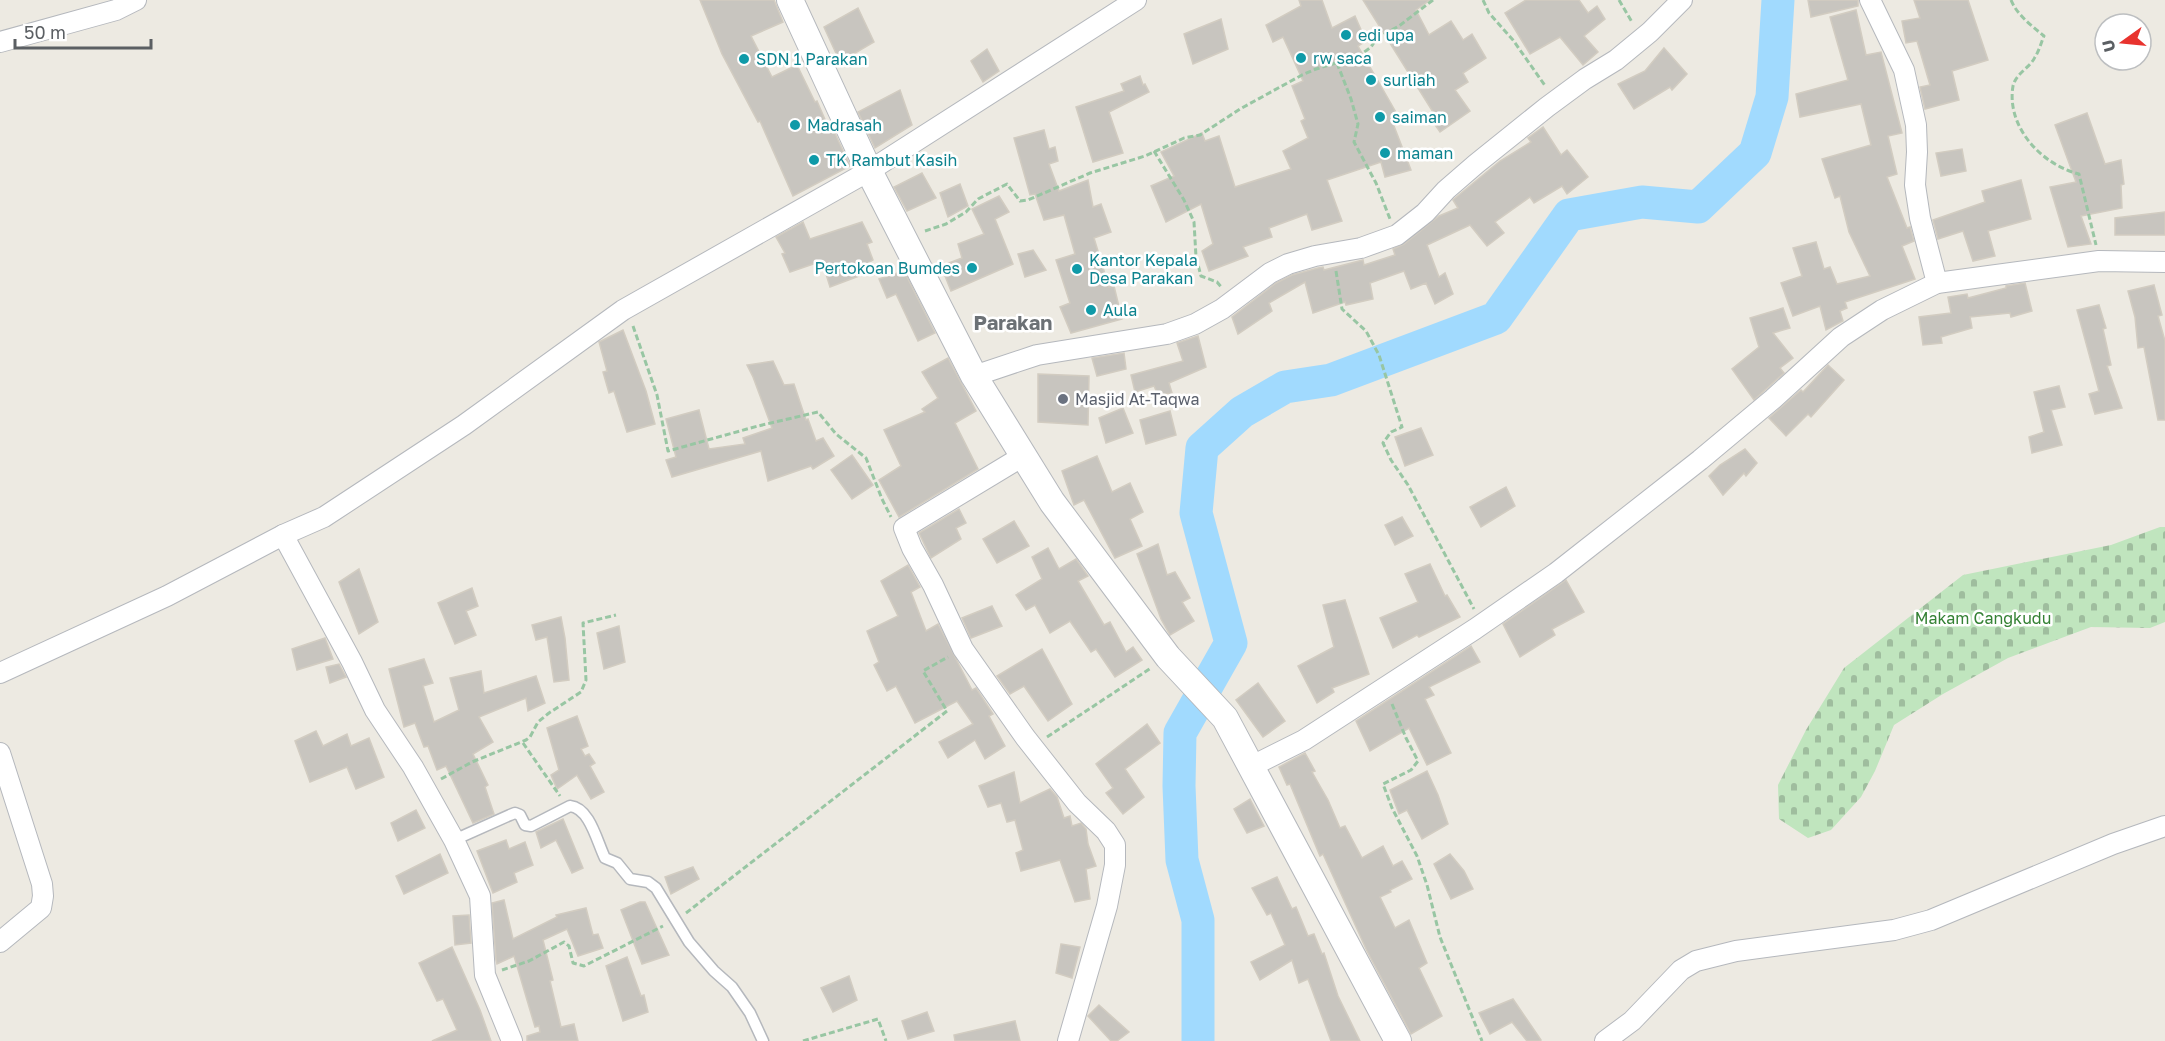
<svg xmlns="http://www.w3.org/2000/svg" width="2165" height="1041" font-family="'Golos Text',sans-serif">
  <style>
    .cemetery { fill: url(#cemetery-stones) }
    .lines { fill: none; stroke-linecap: round; stroke-linejoin: round }
    .river { stroke: #a1dafe; stroke-width: 33 }
    .building { fill: #c8c5bf; stroke: #d2ccc1; stroke-width: 1.5 }
    .service-casing { stroke: #b5b8bd; stroke-width: 13 }
    .minor-casing { stroke: #b5b8bd; stroke-width: 22 }
    .tertiary-casing { stroke: #b5b8bd; stroke-width: 28 }
    .path { stroke: #98c6a3; stroke-width: 3; stroke-dasharray: 6 3; stroke-linecap: butt }
    .service { stroke: #fff; stroke-width: 10 }
    .minor { stroke: #fff; stroke-width: 20 }
    .tertiary { stroke: #fff; stroke-width: 26 }
    .culture-dot { fill: #0f9aa8; stroke: #fff; stroke-width: 2 }
    .worship-dot { fill: #6b7280; stroke: #fff; stroke-width: 2 }
    .labels { text-anchor: middle; stroke-width: 5; stroke-linejoin: round; paint-order: stroke }
    .culture-label { font-size: 16px; fill: #0d838f; stroke: #fff; text-anchor: start }
    .worship-label { font-size: 16px; fill: #5b616d; stroke: #fff; text-anchor: start }
    .park-label { font-size: 16px; fill: #348134; stroke: #fff }
    .quarter-label { font-size: 20px; font-weight: bold; fill: #6c7175; stroke: #fff }
  </style>
  <defs>
    <pattern id="cemetery-stones" width="16" height="16" patternUnits="userSpaceOnUse" patternTransform="scale(1.5)"><rect width="16" height="16" fill="#c0e5be"/><path d="M2 7V4a2 2 0 0 1 4 0v3zM10 15v-3a2 2 0 0 1 4 0v3z" fill="#9fbd9e"/></pattern>
  </defs>
  <rect width="100%" height="100%" fill="#edeae2"/>
  <path class="cemetery" d="M2160,527H2165V622L2150,628L2091,627L2008,658L1943,694L1894,725L1875,771L1861,797L1831,830L1808,838L1779,819L1778,785L1806,730L1844,668L1963,575L2111,545Z"/>
  <g class="lines">
    <path class="river" d="M1198,1041V920L1182,860L1179,786L1180,733L1231,643L1196,513L1202,448L1242,412L1285,387L1331,380L1496,318L1569,215L1642,202L1698,207L1755,153L1772,97L1778,0"/>
  </g>
  <g class="building">
    <path d="M700,0H774L783,22L751,36L772,77L797,65L815,102L817,101L830,131L833,129L850,166L793,196L760,121L758,122L722,54Z"/>
    <path d="M1299,0H1322L1332,28L1355,16L1366,41L1358,46L1401,121L1394,126L1411,170L1385,177L1381,162L1327,180L1342,221L1312,230L1307,214L1269,228L1272,237L1243,247L1248,256L1209,271L1202,251L1213,244L1201,204L1166,222L1151,186L1174,176L1161,152L1202,133L1205,141L1219,136L1235,187L1291,169L1283,151L1308,138L1301,121L1305,119L1292,86L1303,81L1283,37L1273,42L1266,25L1301,6Z"/>
    <path d="M1363,0H1430L1416,10L1429,35L1451,21L1463,40L1472,34L1486,58L1463,73L1468,82L1455,90L1470,111L1440,132L1429,116L1433,112Z"/>
    <path d="M1526,0H1579L1588,13L1597,6L1605,19L1584,36L1598,52L1583,65L1560,37L1530,54L1505,13Z"/>
    <path d="M1808,0H1858V6L1811,17Z"/>
    <path d="M1914,0H1968L1988,60L1952,71L1959,100L1925,109L1920,87L1930,85L1917,41L1906,43L1902,21L1920,18Z"/>
    <path d="M858,8L874,42L840,62L824,27Z"/>
    <path d="M1856,10L1866,55L1881,52L1902,133L1888,136L1897,174L1887,177L1907,228L1910,227L1914,241L1902,246L1915,279L1845,302L1847,308L1840,311L1843,321L1826,330L1820,306L1793,316L1781,283L1802,276L1793,248L1816,242L1824,269L1830,267L1837,284L1870,276L1849,232L1840,196L1835,198L1822,159L1871,145L1861,104L1800,117L1796,94L1848,80L1830,17Z"/>
    <path d="M1221,19L1228,49L1193,64L1184,34Z"/>
    <path d="M1664,48L1687,74L1672,90L1670,87L1634,109L1618,84L1645,71Z"/>
    <path d="M987,49L999,71L983,82L971,61Z"/>
    <path d="M1140,76L1143,85L1145,84L1149,92L1109,112L1123,153L1093,162L1076,107L1124,91L1121,84Z"/>
    <path d="M900,90L912,125L875,148L858,112Z"/>
    <path d="M2087,113L2105,164L2121,160L2124,184L2121,185L2122,208L2081,216L2091,244L2068,247L2050,187L2076,182L2055,125Z"/>
    <path d="M1543,127L1561,155L1567,150L1588,177L1567,194L1562,186L1534,203L1530,197L1495,222L1504,233L1487,246L1470,225L1427,245L1439,277L1445,273L1453,294L1435,304L1426,283L1411,289L1404,271L1370,283L1373,299L1346,305L1345,302L1313,313L1305,282L1269,303L1272,311L1238,334L1232,317L1276,283L1292,275L1318,268L1323,267L1324,270L1363,260L1364,265L1395,255L1393,249L1404,244L1439,216L1458,208L1453,200L1454,199L1500,161L1531,142L1528,138Z"/>
    <path d="M1044,130L1049,149L1055,147L1058,161L1049,164L1059,191L1088,180L1093,207L1101,204L1111,232L1094,238L1109,287L1114,286L1122,319L1071,333L1060,307L1070,303L1056,260L1075,254L1064,215L1044,220L1035,194L1030,195L1014,138Z"/>
    <path d="M1962,149L1966,171L1941,176L1936,153Z"/>
    <path d="M922,173L936,198L907,211L894,187Z"/>
    <path d="M2021,180L2031,219L1988,231L1995,256L1973,261L1963,231L1938,239L1933,220L1985,202L1982,191Z"/>
    <path d="M960,184L968,206L948,217L940,193Z"/>
    <path d="M999,196L1009,212L995,219L1013,264L951,291L941,266L962,258L958,244L984,234L972,209Z"/>
    <path d="M2165,212V235H2115V218Z"/>
    <path d="M803,222L810,239L862,222L872,242L867,244L873,260L856,270L859,276L830,287L822,261L790,272L782,254L785,253L776,237Z"/>
    <path d="M1033,250L1046,270L1025,277L1018,254Z"/>
    <path d="M904,271L935,333L918,341L896,294L887,298L879,279Z"/>
    <path d="M2025,283L2032,311L2011,317L2010,313L1970,317L1972,328L1941,337L1942,343L1923,345L1919,317L1951,313L1948,297L1967,294L1968,298L2006,288V286Z"/>
    <path d="M2154,285L2162,315L2158,316L2165,341V420H2158L2144,347L2138,348L2135,317L2128,291Z"/>
    <path d="M2099,305L2106,328L2103,329L2111,365L2107,366L2122,408L2095,414L2089,394L2099,391L2077,310Z"/>
    <path d="M1783,308L1790,328L1773,333L1793,358L1780,368L1784,373L1754,400L1732,369L1759,347L1750,318Z"/>
    <path d="M623,330L646,391L655,424L627,432L614,391L609,393L603,372L607,371L599,342Z"/>
    <path d="M1198,336L1206,367L1169,383L1172,393L1158,395L1154,386L1135,392L1131,375L1183,361L1177,343Z"/>
    <path d="M1124,353L1126,369L1097,376L1092,358Z"/>
    <path d="M948,358L976,411L955,423L978,469L899,517L879,480L901,466L884,430L925,412L922,409L938,398L922,372Z"/>
    <path d="M773,361L784,385L794,384L806,420L808,419L816,441L823,438L834,456L813,469L811,466L768,481L761,451L672,477L666,460L676,457L666,419L699,410L709,449L745,444L743,438L772,428L753,377L747,365Z"/>
    <path d="M1828,365L1844,380L1811,417L1808,414L1786,436L1769,418L1801,390L1803,392Z"/>
    <path d="M1038,374L1089,376L1088,425L1038,422Z"/>
    <path d="M2059,386L2065,407L2051,410L2062,445L2032,453L2029,437L2044,432L2034,392Z"/>
    <path d="M1123,408L1133,433L1106,443L1099,418Z"/>
    <path d="M1170,411L1176,435L1146,444L1140,420Z"/>
    <path d="M1421,428L1433,455L1405,466L1395,437Z"/>
    <path d="M1745,449L1757,463L1746,476L1744,473L1723,495L1709,476L1720,465Z"/>
    <path d="M852,455L873,485L852,499L831,470Z"/>
    <path d="M1097,456L1112,492L1130,483L1143,512L1130,519L1142,546L1115,558L1084,500L1074,505L1062,471Z"/>
    <path d="M1506,487L1515,506L1481,527L1470,507Z"/>
    <path d="M959,509L966,523L956,528L961,539L931,558L919,533Z"/>
    <path d="M1402,517L1413,536L1395,545L1385,525Z"/>
    <path d="M1014,521L1029,546L997,563L983,539Z"/>
    <path d="M1158,544L1167,575L1175,572L1190,598L1182,602L1194,621L1170,635L1161,619L1137,554Z"/>
    <path d="M1048,548L1059,569L1076,559L1088,576L1078,581L1104,625L1110,622L1126,652L1133,647L1142,660L1115,677L1096,649L1091,652L1070,621L1050,633L1035,605L1026,610L1016,595L1042,579L1032,557Z"/>
    <path d="M1430,564L1445,596L1447,595L1460,617L1419,637L1417,635L1393,648L1380,618L1418,602L1405,574Z"/>
    <path d="M908,565L920,587L911,592L926,631L938,624L972,690L976,688L993,714L989,716L1005,746L985,759L975,740L948,758L939,742L973,724L957,701L915,723L896,686L887,691L874,665L879,662L867,631L898,616L881,581Z"/>
    <path d="M359,569L378,622L359,634L339,582Z"/>
    <path d="M1566,580L1584,612L1552,629L1555,635L1520,657L1503,624Z"/>
    <path d="M472,588L478,606L466,611L476,635L455,644L438,603Z"/>
    <path d="M1345,600L1369,674L1332,688L1334,692L1317,703L1298,666L1334,647L1323,605Z"/>
    <path d="M992,606L1002,626L971,638L962,618Z"/>
    <path d="M561,617L565,638L569,680L554,682L547,637L536,640L532,625Z"/>
    <path d="M619,626L625,662L604,669L597,633Z"/>
    <path d="M325,638L333,659L297,670L292,649Z"/>
    <path d="M1471,646L1480,662L1429,687L1434,695L1425,699L1451,753L1427,765L1409,728L1370,751L1356,721Z"/>
    <path d="M1042,649L1072,704L1048,721L1024,686L1010,694L997,676Z"/>
    <path d="M424,659L433,683L423,686L434,722L459,710L450,678L481,671L484,693L536,676L545,703L528,711L526,698L479,717L493,742L473,754L488,785L485,787L494,814L473,823L446,766L437,770L428,746L424,747L415,723L404,727L389,669Z"/>
    <path d="M339,664L346,677L330,683L326,667Z"/>
    <path d="M1258,683L1285,721L1263,737L1236,700Z"/>
    <path d="M577,716L588,746L581,749L585,756L589,754L595,763L590,766L604,792L591,799L577,775L557,789L551,775L559,770L547,728Z"/>
    <path d="M1147,724L1160,743L1125,769L1144,797L1123,814L1106,793L1113,788L1096,764Z"/>
    <path d="M316,731L323,746L347,734L351,746L369,738L384,777L356,789L347,767L310,782L295,741Z"/>
    <path d="M1305,753L1315,771L1312,772L1328,800L1340,828L1345,826L1362,858L1383,846L1393,866L1402,861L1412,879L1390,890L1391,892L1380,897L1395,928L1409,920L1427,963L1419,968L1442,1016L1411,1034L1367,951L1323,854L1320,856L1290,784L1287,785L1279,767Z"/>
    <path d="M1427,771L1438,795L1448,824L1422,839L1407,810L1399,814L1390,790Z"/>
    <path d="M1014,772L1020,803L1050,789L1057,797L1064,818L1070,816L1072,826L1081,823L1086,829L1088,844L1096,866L1086,869L1090,899L1075,902L1060,860L1021,871L1016,853L1023,850L1015,820L1007,822L1001,803L988,807L979,786Z"/>
    <path d="M1250,799L1264,826L1247,833L1234,809Z"/>
    <path d="M416,810L425,828L398,841L391,823Z"/>
    <path d="M563,819L583,868L572,873L556,840L541,848L536,832Z"/>
    <path d="M506,840L509,849L525,842L533,865L514,873L517,882L493,893L477,851Z"/>
    <path d="M440,854L448,873L404,894L396,876Z"/>
    <path d="M1450,854L1464,871L1473,889L1451,899L1434,864Z"/>
    <path d="M693,867L699,879L671,894L665,877Z"/>
    <path d="M1277,877L1292,909L1296,907L1308,936L1314,934L1322,954L1324,953L1338,996L1360,1041H1331L1308,979L1299,983L1292,960L1260,980L1251,962L1285,945L1271,913L1267,915L1252,888Z"/>
    <path d="M504,900L513,939L557,917L556,915L586,908L593,935L598,934L603,948L578,956L567,929L543,940L553,980L550,981L561,1027L574,1024L578,1041H527V1036L540,1032L539,1026L535,1027L514,956L497,964L496,960L492,903Z"/>
    <path d="M640,902H645L669,955L642,964L621,910Z"/>
    <path d="M469,915L471,943L455,945L453,916Z"/>
    <path d="M1061,944L1080,947L1072,978L1056,973Z"/>
    <path d="M452,947L480,1010L491,1041H432L457,1030L443,999L437,1001L419,963Z"/>
    <path d="M627,957L641,996L644,995L648,1012L623,1021L606,966Z"/>
    <path d="M849,976L857,1000L833,1012L821,988Z"/>
    <path d="M1513,999L1541,1040L1539,1041H1527L1512,1022L1490,1034L1479,1013Z"/>
    <path d="M1099,1005L1129,1032L1117,1041H1111L1088,1016Z"/>
    <path d="M927,1012L934,1031L908,1039L902,1021Z"/>
    <path d="M1015,1021L1020,1041H955L954,1035Z"/>
  </g>
  <g class="lines">
    <defs>
      <path id="service" d="M454,840L510,815L515,813L520,815L525,825L531,826L570,806C590,808 597,842 605,858L617,863L630,879L648,882L656,888L689,942L714,971L732,987L750,1013L763,1041"/>
      <g id="minor">
        <path d="M1870,0L1904,70L1916,125L1917,152L1915,185L1920,218L1937,283"/>
        <path d="M0,42L116,10L136,0"/>
        <path d="M974,376L1037,355L1167,334L1195,324L1222,309L1270,273L1288,264L1315,256L1361,248L1397,235L1425,213L1446,190L1476,164L1547,107L1585,79L1616,60L1650,32L1682,0"/>
        <path d="M1023,456L904,528L912,548L933,585L963,649L1025,737L1077,803L1106,831L1115,845V865L1107,906L1068,1041"/>
        <path d="M283,535L352,662L375,710L413,767L454,840L480,896L485,975L512,1041"/>
        <path d="M0,673L167,596L283,535L324,517L464,425L623,310L869,171L1136,0"/>
        <path d="M0,753L42,884L43,896L41,908L0,942"/>
        <path d="M1250,767L1304,740L1475,629L1556,573L1700,460L1773,399L1841,337L1882,310L1937,283L2099,261L2165,262"/>
        <path d="M1605,1041L1632,1021L1681,970L1696,961L1736,951L1894,930L1931,920L2113,844L2165,826"/>
      </g>
      <path id="tertiary" d="M790,0L869,171L974,376L1052,502L1168,657L1225,718L1398,1041"/>
    </defs>
    <use href="#service" class="service-casing"/>
    <use href="#minor" class="minor-casing"/>
    <use href="#tertiary" class="tertiary-casing"/>
    <g class="path">
      <path d="M1483,0L1489,13L1513,40L1546,87"/>
      <path d="M1619,0L1632,22"/>
      <path d="M2011,0C2017,15 2032,26 2044,36C2041,43 2039,51 2035,57C2030,68 2016,73 2013,86C2006,127 2042,165 2079,174L2096,245"/>
      <path d="M1337,63L1351,99L1358,124L1354,142L1376,183L1390,219"/>
      <path d="M1154,151L1184,200L1194,222L1196,257L1201,276L1217,282L1222,288"/>
      <path d="M925,231L946,224L966,212L978,199L1007,184L1020,201L1028,200L1090,173L1145,156L1184,138L1200,135L1240,109L1302,75L1316,69L1359,56L1371,47L1377,38L1399,26L1433,0"/>
      <path d="M1336,271L1342,309L1366,331L1379,355L1402,427L1391,432L1383,443L1391,460L1408,485L1474,609"/>
      <path d="M633,326L657,395L668,451L758,426L818,412L836,434L866,458L882,499L891,517"/>
      <path d="M1392,704L1406,738L1418,761L1411,770L1383,784L1392,808L1417,856L1427,885L1440,937L1482,1041"/>
      <path d="M1047,737L1151,668"/>
      <path d="M523,743L560,796"/>
      <path d="M441,779L472,762L526,740L530,737L538,722L549,713L581,692L586,680L583,623L616,615"/>
      <path d="M686,913L947,711L923,671L948,657"/>
      <path d="M502,970L529,961L564,942L569,946L573,963L584,966L663,926"/>
      <path d="M803,1041L878,1019L886,1041"/>
    </g>
    <use href="#service" class="service"/>
    <use href="#minor" class="minor"/>
    <use href="#tertiary" class="tertiary"/>
  </g>
  <g class="culture-dot">
    <circle cx="1346" cy="35" r="6"/>
    <circle cx="1301" cy="58" r="6"/>
    <circle cx="744" cy="59" r="6"/>
    <circle cx="1371" cy="80" r="6"/>
    <circle cx="1380" cy="117" r="6"/>
    <circle cx="795" cy="125" r="6"/>
    <circle cx="1385" cy="153" r="6"/>
    <circle cx="814" cy="160" r="6"/>
    <circle cx="972" cy="268" r="6"/>
    <circle cx="1077" cy="269" r="6"/>
    <circle cx="1091" cy="310" r="6"/>
  </g>
  <circle class="worship-dot" cx="1063" cy="399" r="6"/>
  <g class="labels">
    <g class="culture-label">
      <text x="1358" y="41">edi upa</text>
      <text x="1313" y="64">rw saca</text>
      <text x="756" y="65">SDN 1 Parakan</text>
      <text x="1383" y="86">surliah</text>
      <text x="1392" y="123">saiman</text>
      <text x="807" y="131">Madrasah</text>
      <text x="1397" y="159">maman</text>
      <text x="826" y="166">TK Rambut Kasih</text>
      <text x="1089" y="266">Kantor Kepala<tspan x="1089" dy="18">Desa Parakan</tspan></text>
      <text x="960" y="274" text-anchor="end">Pertokoan Bumdes</text>
      <text x="1103" y="316">Aula</text>
    </g>
    <g class="worship-label">
      <text x="1075" y="405">Masjid At-Taqwa</text>
    </g>
    <g class="park-label">
      <text x="1983" y="624">Makam Cangkudu</text>
    </g>
    <g class="quarter-label">
      <text x="1013" y="330">Parakan</text>
    </g>
  </g>
  <g transform="translate(2123 42) rotate(255)"><circle r="28" fill="#ffffff" stroke="#bdbfc1" stroke-width="1.5"/>
  <path d="M0-4.5L10 22L0 15L-10 22Z" fill="#e8332e"/>
  <text y="-9" font-size="16" font-weight="bold" text-anchor="middle" fill="#5b5f63">U</text>
  </g>
  <path d="M15 39v9h136v-9" fill="none" stroke="#5b5f63" stroke-width="3"/>
  <text x="24" y="39" font-size="18" fill="#5b5f63" stroke="#ffffff" stroke-width="4.5" paint-order="stroke">50 m</text>
</svg>
